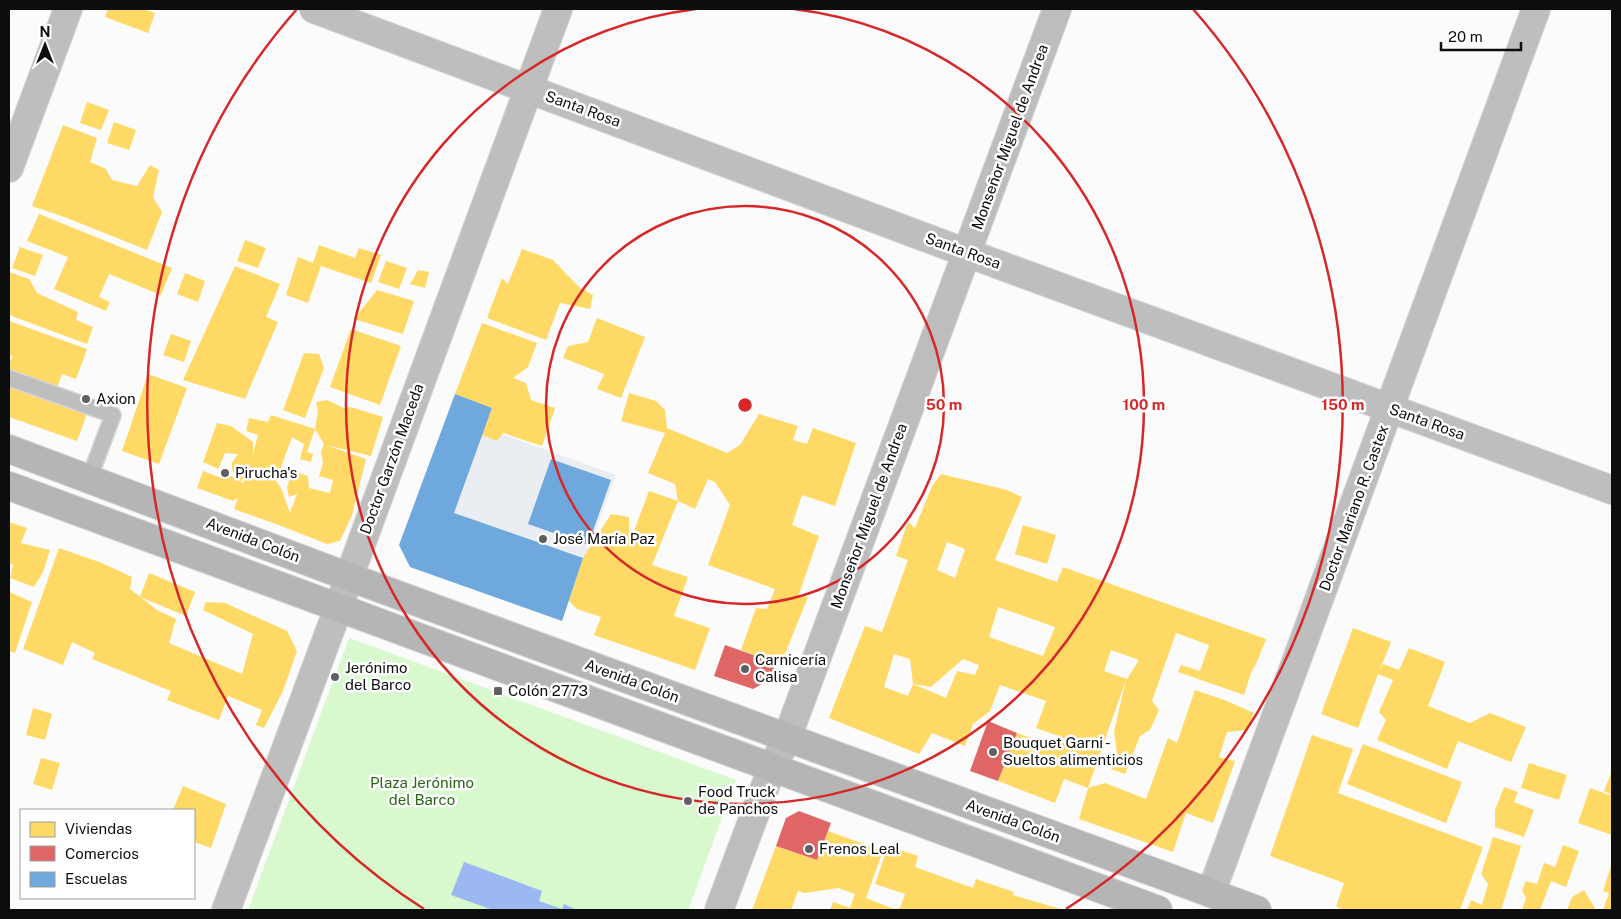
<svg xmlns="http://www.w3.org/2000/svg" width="1621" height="919" font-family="'Public Sans',sans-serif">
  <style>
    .built { fill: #eaedf1 }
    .green { fill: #d7f9cd }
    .water { fill: #9bb8f2 }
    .homes { fill: #ffd966; fill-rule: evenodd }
    .shops { fill: #e06666 }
    .schools { fill: #6fa8dc }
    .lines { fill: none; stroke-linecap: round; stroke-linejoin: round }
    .lane-casing { stroke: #d5d5d6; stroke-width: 18 }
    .street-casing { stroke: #d5d5d6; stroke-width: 30 }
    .secondary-casing { stroke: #d5d5d6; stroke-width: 30 }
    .primary-casing { stroke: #d5d5d6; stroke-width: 30 }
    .lane { stroke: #bebebf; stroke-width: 15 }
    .street { stroke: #bebebf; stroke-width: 28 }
    .secondary { stroke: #bdbdbe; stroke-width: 28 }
    .primary { stroke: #b5b5b6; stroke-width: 28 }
    .ring { fill: none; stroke: #d62828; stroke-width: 2.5 }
    .poi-dot { fill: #606061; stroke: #fff; stroke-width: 2 }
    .labels { text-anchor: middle; stroke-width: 5; stroke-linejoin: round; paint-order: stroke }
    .street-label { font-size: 15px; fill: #0c0d0d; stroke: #fff }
    .poi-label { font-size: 15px; fill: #0c0d0d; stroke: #fff; text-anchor: start }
    .park-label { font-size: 15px; fill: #2a6615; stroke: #fff }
    .centre { fill: #d62828; stroke: #fff; stroke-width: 2.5 }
    .ring-label { font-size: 15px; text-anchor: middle; font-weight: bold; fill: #d62828; stroke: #fff; stroke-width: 5; stroke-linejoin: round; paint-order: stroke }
  </style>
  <rect width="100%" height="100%" fill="#fbfbfc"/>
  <path class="built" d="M485,428L616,475L562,621L410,567Z"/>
  <path class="green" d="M349,638L736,780L688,910H248Z"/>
  <path class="water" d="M464,862L542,891L539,901L562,909L564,904L577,910H493L451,895Z"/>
  <g class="homes">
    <path d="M108,9H143L155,13L148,33L105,17Z"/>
    <path d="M87,102L109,110L101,130L80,123Z"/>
    <path d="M114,122L136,130L129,150L107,143Z"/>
    <path d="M63,125L97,138L90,162L106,169L112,180L137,186L150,165L159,170L153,197L162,212L147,250L67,218L32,206Z"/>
    <path d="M39,214L172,268L161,295L109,274L99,297L110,302L106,311L54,289L68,257L27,241Z"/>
    <path d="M245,240L266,248L258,268L237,261Z"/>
    <path d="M319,245L355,258L359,248L381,255L371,283L321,266L308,303L286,295L298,257L313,263Z"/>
    <path d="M20,247L43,255L35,276L12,268Z"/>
    <path d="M522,249L553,260L580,288L593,295L590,309L560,303L546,340L487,318L502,278L508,284Z"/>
    <path d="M386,261L407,268L399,289L378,282Z"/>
    <path d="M235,266L280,284L266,317L278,322L245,399L183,380Z"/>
    <path d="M418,270L429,272L425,288L410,284Z"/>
    <path d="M9,272L29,279L37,293L78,312L76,320L93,327L87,344L9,315Z"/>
    <path d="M185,273L205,281L198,302L177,294Z"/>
    <path d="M377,290L414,301L403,334L354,319Z"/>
    <path d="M597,318L645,337L621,398L597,389L604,374L563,358L568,346L588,342Z"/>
    <path d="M9,321L87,349L76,379L62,374L56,391L91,403L77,441L9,417V366L12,356L9,355Z"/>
    <path d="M482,323L537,343L528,367L513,378L526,383L531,400L555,408L542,446L503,433L497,441L482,435L492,408L455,394Z"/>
    <path d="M351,329L401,346L380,405L330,387Z"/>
    <path d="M171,334L191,341L184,362L163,355Z"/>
    <path d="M304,353L319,354L324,368L305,418L283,410Z"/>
    <path d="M148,374L187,388L159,464L122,451Z"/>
    <path d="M629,393L656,401L665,410L667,428L727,453L740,445L759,414L798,426L793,440L807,444L813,428L856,443L835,506L802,495L792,525L819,536L798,597H808L785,654L773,662L741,650L756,608L767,609L775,589L708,565L730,505L715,482L708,479L695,509L678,501L675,484L648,473L665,433L621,421Z"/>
    <path d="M327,400L344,408L351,407L383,417L371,456L326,445L366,459L352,515L340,541L327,544L284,527L234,509L238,498L233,501L197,488L203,471L224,479L231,476L243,483L248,474L245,473L242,482L235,476L232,469V463L238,454L225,453L218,469L203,462L217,423L231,426L253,442V454L258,435L246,431L249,418L268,422L271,415L315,429L307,452L313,454L311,462L300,459L304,444L292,437L276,481L281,488L290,513L297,494L289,497L287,487L293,471L308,476L309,488L330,493L333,480L319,476L323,463L321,452L324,444L315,429L318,411L316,402Z"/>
    <path d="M941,474L1007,490L1022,497L995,560L1057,582L1063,567L1266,639L1257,662L1251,673L1244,695L1178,672L1181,665L1200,671L1209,645L1176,633L1152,701L1159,710L1150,730L1140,736L1125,774L1111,769L1117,753L1114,731L1126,680L1088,788L1105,783L1146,799L1168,738L1177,743L1195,690L1227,701L1254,713L1246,730L1227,732L1219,757L1235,761L1213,823L1186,813L1173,852L1079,819L1088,788L1064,779L1055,803L998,781L1017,733L1040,741L1078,743L1036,728L1046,701L1000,685L990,711L973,724L965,746L932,733L919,754L829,718L865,626L882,632L908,560L896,556L908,522L915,528L932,486ZM947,542L965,549L955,578L937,570ZM998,607L1055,627L1043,656L989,637ZM1111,650L1139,660L1127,679L1104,671ZM894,654L910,659L913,684L931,687L963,659L979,665L975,675L957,671L946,698L913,684L908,696L884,687Z"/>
    <path d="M649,491L678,501L652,565L688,577L674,616L710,628L695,670L594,635L601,617L577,609L569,601L583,558L611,514L629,517V544Z"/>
    <path d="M9,522L27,528L21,543L50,550L43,572L34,587L10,578L13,565L9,564Z"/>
    <path d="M1023,525L1056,535L1047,564L1015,554Z"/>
    <path d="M59,548L102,563L132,577L130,589L157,610L176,619L169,643L242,674L253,634L203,610L206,602L225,603L287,631L297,651L283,691L264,728L256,725L262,710L228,696L219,720L167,700L171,691L92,659L95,653L72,642L63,665L23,649Z"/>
    <path d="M149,573L195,592L186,616L140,597Z"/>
    <path d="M9,592L32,602L15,653L9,651Z"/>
    <path d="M1353,628L1391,642L1379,672L1383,664L1399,670L1409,648L1445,662L1428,706L1470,723L1490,713L1526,727L1511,762L1458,741L1447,769L1377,740L1386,720L1379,712L1393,680L1378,674L1358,728L1321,714Z"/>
    <path d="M33,708L52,714L45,740L26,735Z"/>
    <path d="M1312,735L1353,749L1338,793L1483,847L1460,910H1347L1336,907L1344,883L1270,856Z"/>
    <path d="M1363,744L1462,782L1446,823L1347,784Z"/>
    <path d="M41,758L60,763L52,790L33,784Z"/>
    <path d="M1529,763L1567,775L1559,800L1521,788Z"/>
    <path d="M1612,771V795L1604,791Z"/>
    <path d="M183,786L226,804L211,848L194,842V810H173Z"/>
    <path d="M1504,787L1518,792L1514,802L1534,810L1524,837L1495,827V810Z"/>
    <path d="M1590,788L1612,796V835L1578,823Z"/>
    <path d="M828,831L883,851L866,898L894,909L900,908L905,894L875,884L888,846L918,856L915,867L973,888L976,879L1014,892L1013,895L1064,910H830L833,902L850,908L855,894L838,888L805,893L798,891L791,910H752L776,846L817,860Z"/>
    <path d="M1493,837L1521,846L1501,910H1467L1471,900L1482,905L1488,884L1481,874Z"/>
    <path d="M1563,845L1579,851L1566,887L1551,881L1540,910H1522L1526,898L1522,890L1526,881L1537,884L1544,863L1555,867Z"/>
    <path d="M1612,863V910H1603L1609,893L1603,891Z"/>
    <path d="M1584,890L1596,910H1567L1572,897Z"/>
  </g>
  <g class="shops">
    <path d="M725,645L773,662L775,677L753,689L714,676Z"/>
    <path d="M988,721L1017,733L998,781L970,771Z"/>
    <path d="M799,811L831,823L817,860L776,846L786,818Z"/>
  </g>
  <g class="schools">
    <path d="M455,394L492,408L454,513L583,558L562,621L410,567L399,545Z"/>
    <path d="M551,459L611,480L588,545L528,524Z"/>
  </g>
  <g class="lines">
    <defs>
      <path id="lane" d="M9,378L113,415L89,479"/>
      <g id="street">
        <path d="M314,9L967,253L1612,490"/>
        <path d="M9,168L68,9"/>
        <path d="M1211,893L1536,9"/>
        <path d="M226,910L338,609L349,577L558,9"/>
      </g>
      <path id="secondary" d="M719,910L772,768L787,738L1057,9"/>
      <g id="primary">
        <path d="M9,449L349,577L1257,910"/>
        <path d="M9,486L1158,910"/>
      </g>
    </defs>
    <use href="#lane" class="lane-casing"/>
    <use href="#street" class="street-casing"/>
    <use href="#secondary" class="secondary-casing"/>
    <use href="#primary" class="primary-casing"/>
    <use href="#lane" class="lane"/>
    <use href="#street" class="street"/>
    <use href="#secondary" class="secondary"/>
    <use href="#primary" class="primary"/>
  </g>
  <g class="ring">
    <circle cx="745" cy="405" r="199"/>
    <path d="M794 9A399 399 0 1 1 696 9"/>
    <path d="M424 909A598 598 0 0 1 297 9M1193 9A598 598 0 0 1 1066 909"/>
  </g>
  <g class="poi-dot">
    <circle cx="86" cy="399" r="5"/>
    <circle cx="225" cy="473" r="5"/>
    <circle cx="543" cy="539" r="5"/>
    <circle cx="745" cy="669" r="5"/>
    <circle cx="335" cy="677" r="5"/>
    <rect x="493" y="686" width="10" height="10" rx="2.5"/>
    <circle cx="993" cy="752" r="5"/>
    <circle cx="688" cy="801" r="5"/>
    <circle cx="809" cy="849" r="5"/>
  </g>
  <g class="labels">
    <g class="street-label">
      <text transform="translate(583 109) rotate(20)" y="5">Santa Rosa</text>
      <text transform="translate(1010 137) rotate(-70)" y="5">Monseñor Miguel de Andrea</text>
      <text transform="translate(963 251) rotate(20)" y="5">Santa Rosa</text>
      <text transform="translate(1427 422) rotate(20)" y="5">Santa Rosa</text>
      <text transform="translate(392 459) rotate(-70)" y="5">Doctor Garzón Maceda</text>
      <text transform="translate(1354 508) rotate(-70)" y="5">Doctor Mariano R. Castex</text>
      <text transform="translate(869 516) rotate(-70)" y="5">Monseñor Miguel de Andrea</text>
      <text transform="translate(253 540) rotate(21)" y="5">Avenida Colón</text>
      <text transform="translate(632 681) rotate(20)" y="5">Avenida Colón</text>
      <text transform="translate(1013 821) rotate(20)" y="5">Avenida Colón</text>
    </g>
    <g class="poi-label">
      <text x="96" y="404">Axion</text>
      <text x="235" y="478">Pirucha's</text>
      <text x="553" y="544">José María Paz</text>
      <text x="755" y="665">Carnicería<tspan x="755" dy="17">Calisa</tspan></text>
      <text x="345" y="673">Jerónimo<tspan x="345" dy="17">del Barco</tspan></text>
      <text x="508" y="696">Colón 2773</text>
      <text x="1003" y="748">Bouquet Garni -<tspan x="1003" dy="17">Sueltos alimenticios</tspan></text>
      <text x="698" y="797">Food Truck<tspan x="698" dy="17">de Panchos</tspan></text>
      <text x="819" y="854">Frenos Leal</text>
    </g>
    <g class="park-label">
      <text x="422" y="788">Plaza Jerónimo<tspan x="422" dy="17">del Barco</tspan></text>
    </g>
  </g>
  <circle cx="745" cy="405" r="8" class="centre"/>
  <g class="ring-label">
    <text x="944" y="410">50 m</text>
    <text x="1144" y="410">100 m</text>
    <text x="1343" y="410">150 m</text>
  </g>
  <rect width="1621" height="919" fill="none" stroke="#0c0d0d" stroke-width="20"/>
  <rect x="20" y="809" width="175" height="90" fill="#ffffff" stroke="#9e9e9e"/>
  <rect x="30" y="822" width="25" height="15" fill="#ffd966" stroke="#9e9e9e"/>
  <text x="65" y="834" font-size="15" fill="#0c0d0d">Viviendas</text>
  <rect x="30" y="846" width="25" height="15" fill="#e06666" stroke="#9e9e9e"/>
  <text x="65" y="859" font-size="15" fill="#0c0d0d">Comercios</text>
  <rect x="30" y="872" width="25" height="15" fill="#6fa8dc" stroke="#9e9e9e"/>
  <text x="65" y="884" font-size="15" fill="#0c0d0d">Escuelas</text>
  <g transform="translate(45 45)" stroke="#ffffff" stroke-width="4" paint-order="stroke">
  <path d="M0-4L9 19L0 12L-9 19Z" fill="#0c0d0d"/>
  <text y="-8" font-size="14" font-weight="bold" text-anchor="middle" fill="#0c0d0d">N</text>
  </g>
  <path d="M1441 42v8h80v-8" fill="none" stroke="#0c0d0d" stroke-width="2.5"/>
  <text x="1448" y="42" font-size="15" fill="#0c0d0d" stroke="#ffffff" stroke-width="4" paint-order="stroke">20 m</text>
</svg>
